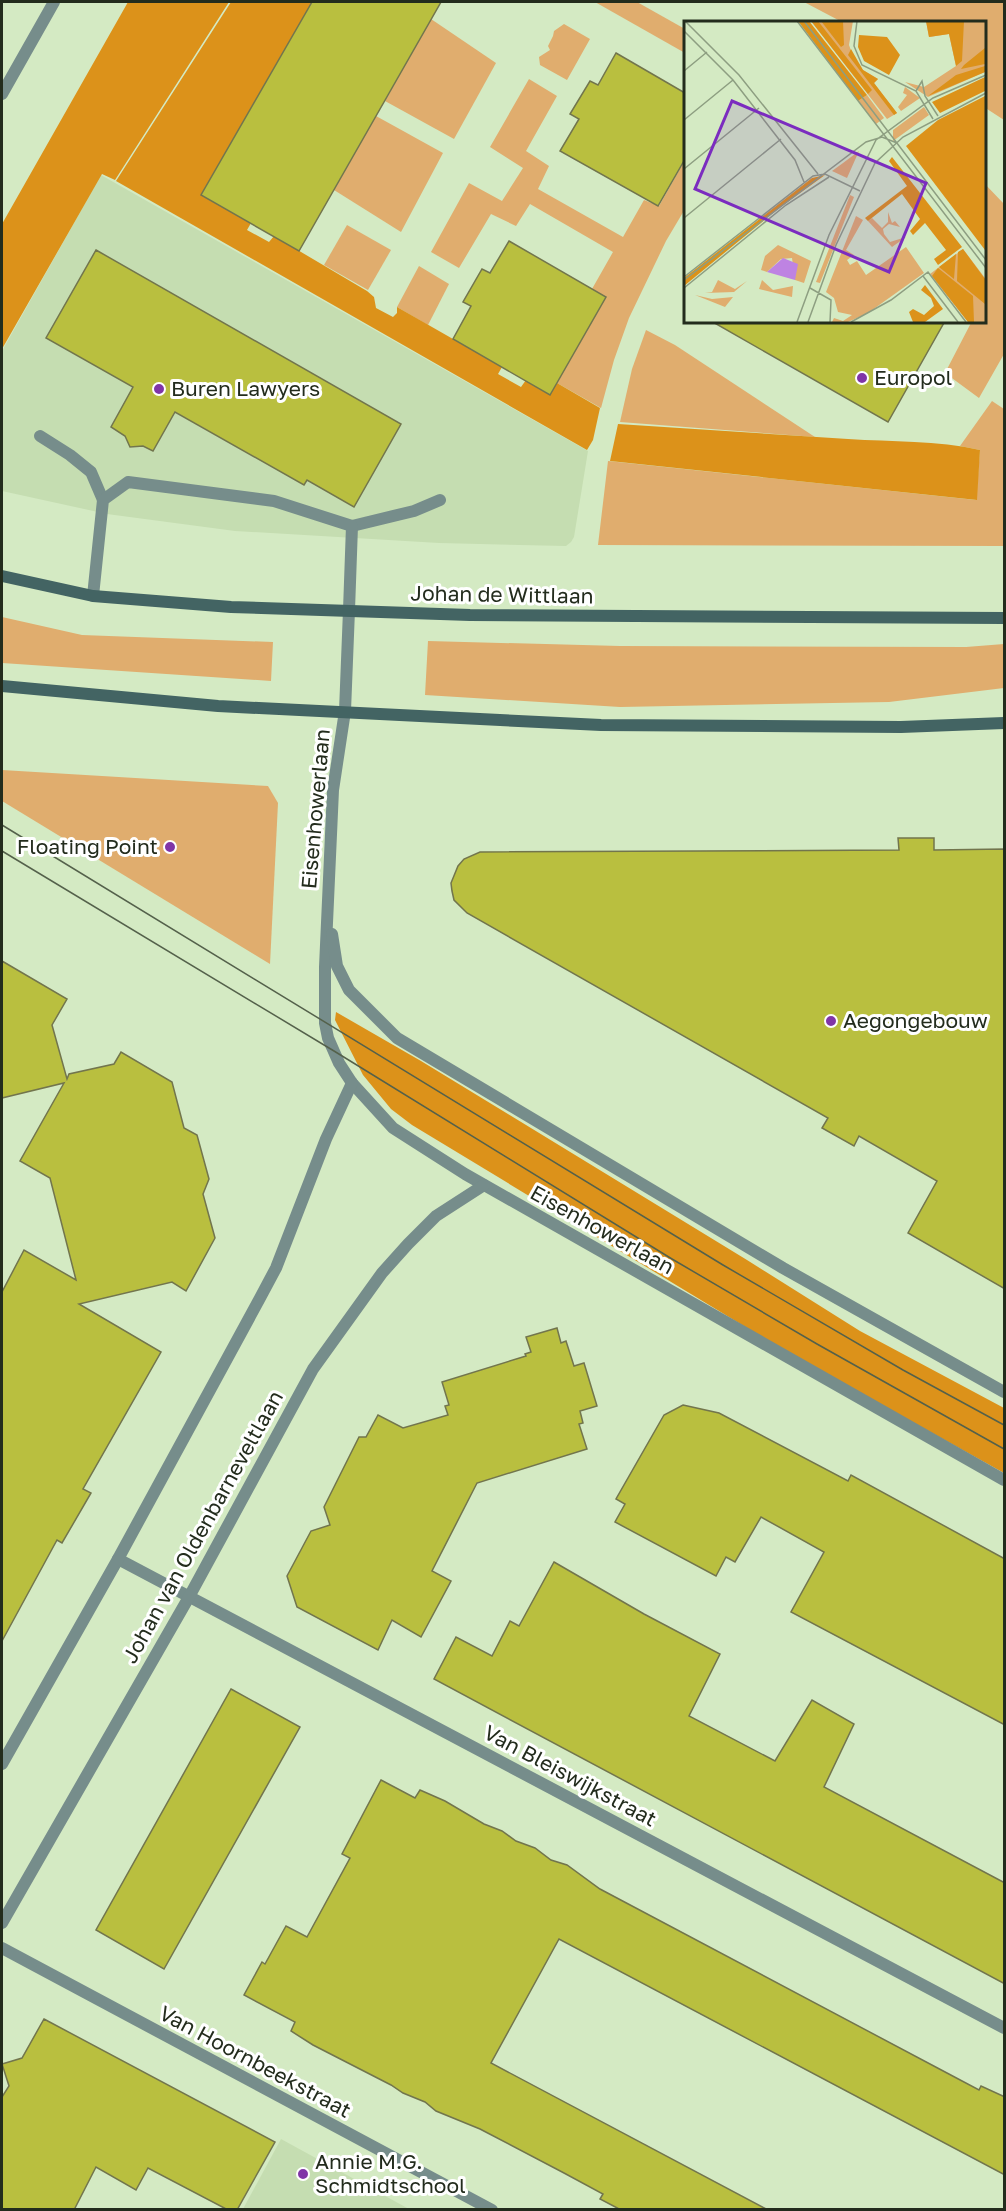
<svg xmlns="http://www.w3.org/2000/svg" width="1006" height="2211" font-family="'Golos Text',sans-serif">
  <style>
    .built { fill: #c5ddb1 }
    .green { fill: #e0ad6e }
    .forest { fill: #dc921a }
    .building { fill: #b9bf3f; stroke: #72754d; stroke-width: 1.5 }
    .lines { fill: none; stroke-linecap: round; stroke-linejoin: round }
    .service { stroke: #768d8b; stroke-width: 12 }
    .minor { stroke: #768d8b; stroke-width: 12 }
    .tertiary { stroke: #768d8b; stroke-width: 12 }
    .secondary { stroke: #436463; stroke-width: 12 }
    .tram { stroke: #54614b; stroke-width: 1.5 }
    .poi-dot { fill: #8035a7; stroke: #fff; stroke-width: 2 }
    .labels { text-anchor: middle; stroke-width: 6; stroke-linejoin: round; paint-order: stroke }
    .poi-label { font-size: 21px; fill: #232c1d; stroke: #fff; text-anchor: start }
    .street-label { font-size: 21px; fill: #232c1d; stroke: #fff }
    .inset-road { fill: none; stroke: #8d9e81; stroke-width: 1.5 }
    .view { fill: #7b2cbf; fill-opacity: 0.15; stroke: #7b2cbf; stroke-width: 3 }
    .inset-edge { fill: none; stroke: #232c1d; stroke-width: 3 }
  </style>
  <rect width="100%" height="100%" fill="#d4eac3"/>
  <g class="built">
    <path d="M101,175L588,451L574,537L571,542L566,546L439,543L235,531L107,514L2,491V351Z"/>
    <path d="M281,2139L409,2209H243Z"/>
  </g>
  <g class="green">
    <path d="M595,2H637L685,29V53Z"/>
    <path d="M804,2H1004V120L984,107V22H842Z"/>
    <path d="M431,19L496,63L454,139L385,101Z"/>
    <path d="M564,24L590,39L567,80L540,65L539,57L550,50L548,46L553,36L554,31Z"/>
    <path d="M529,79L557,96L526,151L549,166L538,189L623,237L644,200L659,206L685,160V209L666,241L629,318L614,360L601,408L557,383L606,297L592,289L613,252L530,204L516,226L491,214L459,268L431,252L469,183L502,201L523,168L490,147Z"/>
    <path d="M376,116L443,153L401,232L334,190Z"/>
    <path d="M984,183L1004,204V354L979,398L945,373L972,321H984V298L985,294L984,292Z"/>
    <path d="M347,225L391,250L368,290L324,265Z"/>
    <path d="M419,266L449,284L428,325L397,307Z"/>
    <path d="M646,330L675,345L815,437L620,422L632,369Z"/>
    <path d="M992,401L1004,409V546L598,545L608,461L976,500L980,450L960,446Z"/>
    <path d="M2,617L82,635L273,642L271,681L2,663Z"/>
    <path d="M428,641L620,646L966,647L1004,644V688L889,702L620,707L425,695Z"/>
    <path d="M2,770L268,786L278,803L270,964L2,801Z"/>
  </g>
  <g class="forest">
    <path d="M128,2H229L115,180L102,174L2,349V224Z"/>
    <path d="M231,2H312L201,195L251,223L247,230L269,242L274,236L367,291L374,297L376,308L393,317L397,313V307L502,367L498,374L521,387L526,380L550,394L557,383L600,408L593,440L587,450L116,181Z"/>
    <path d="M618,424C695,429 771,434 848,439C892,442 937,440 980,450L977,500L610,461Z"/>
    <path d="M336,1012L421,1061L747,1260L860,1331L1004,1408V1473L790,1354L412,1125L391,1109L363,1075L335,1020Z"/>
  </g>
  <g class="building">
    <path d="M312,2H441L299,251L201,195Z"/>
    <path d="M616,53L685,93V159L658,206L560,151L579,119L570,114L590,81L598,85Z"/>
    <path d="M509,241L606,297L550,395L453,339L471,306L463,302L482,269L490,273Z"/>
    <path d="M96,250L401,424L354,507L307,480L304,485L175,412L153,451L143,446L130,447L125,436L111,427L133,387L46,338Z"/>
    <path d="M711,321H945L888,422Z"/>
    <path d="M898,838H934V850L1005,849V1289L908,1233L937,1181L859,1136L854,1146L822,1128L828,1118L467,913L454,900L452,891L451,883L458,866L464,859L480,852L899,850Z"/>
    <path d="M2,961L67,999L52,1025L67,1079L69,1074L114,1064L121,1052L172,1082L184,1128L197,1135L209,1179L203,1194L215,1238L186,1291L172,1282L79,1304L161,1352L83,1489L91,1493L62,1543L57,1540L2,1641V1292L24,1250L76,1280L50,1178L20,1161L64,1083L2,1098Z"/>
    <path d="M557,1328L561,1343L566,1341L574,1366L584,1363L597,1406L580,1411L583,1423L579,1424L587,1449L477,1483L432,1571L451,1581L421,1637L392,1620L378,1650L297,1607L287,1576L311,1531L330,1525L324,1507L359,1437H366L378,1415L403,1428L448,1415L445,1406L449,1405L442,1382L526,1356L525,1354L531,1352L526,1337Z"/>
    <path d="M683,1405L719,1413L848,1481L851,1475L1005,1559V1725L791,1612L824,1552L761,1517L735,1562L726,1557L716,1576L615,1522L625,1504L616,1499L664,1415Z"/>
    <path d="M554,1562L644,1614L720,1654L689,1716L775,1761L812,1700L854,1724L824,1787L1005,1883V1984L434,1679L456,1637L492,1656L510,1621L519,1626Z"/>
    <path d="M231,1689L300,1727L164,1969L96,1930Z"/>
    <path d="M381,1780L415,1798L420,1790L445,1801L484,1824L502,1831L516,1841L535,1848L551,1860L567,1865L600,1889L947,2073L979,2090L981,2086L1005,2097V2175L559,1939L491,2063L768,2210H621L600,2199L603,2194L564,2173L480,2129L436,2111L425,2102L403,2093L391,2085L313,2045L291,2031L295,2022L244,1995L262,1962L265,1964L286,1926L307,1937L350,1858L342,1854Z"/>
    <path d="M44,2019L275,2142L237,2210H228L148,2168L136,2190L96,2167L74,2210H2V2097L9,2086L2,2064L22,2058Z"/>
  </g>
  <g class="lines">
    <g class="service">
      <path d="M40,436L70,455L91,472L103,500"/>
      <path d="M352,526L414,511L440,500"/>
      <path d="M93,596L103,500L128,482L274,501L352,526L349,610"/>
    </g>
    <g class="minor">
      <path d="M349,610L345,711L333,790L325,967V1023L328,1038L339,1063L352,1083L393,1128L465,1174L1004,1480"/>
      <path d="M332,934L337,966L349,990L397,1038L783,1268L1004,1392"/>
      <path d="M118,1559L1004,2028"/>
      <path d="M2,1764L118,1559L260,1298L276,1268L326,1139L352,1083"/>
      <path d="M2,1923L189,1597L313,1369L382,1273L408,1244L436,1216L484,1185"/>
      <path d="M2,1948L492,2210"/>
    </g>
    <path class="tertiary" d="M2,94L54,2"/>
    <g class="secondary">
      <path d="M2,576L93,596L231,607L470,615L1004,618"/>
      <path d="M2,686L218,706L601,725L901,727L1004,723"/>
    </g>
    <g class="tram">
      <path d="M2,825L723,1265L903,1370L1004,1425"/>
      <path d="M2,851L334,1051L672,1259L817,1344L1004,1449"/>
    </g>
  </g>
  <g class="poi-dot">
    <circle cx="862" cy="378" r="6"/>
    <circle cx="159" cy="389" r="6"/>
    <circle cx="170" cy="847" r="6"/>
    <circle cx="831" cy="1021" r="6"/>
    <circle cx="303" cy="2174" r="6"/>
  </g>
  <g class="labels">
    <g class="poi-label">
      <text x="874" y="385">Europol</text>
      <text x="171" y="396">Buren Lawyers</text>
      <text x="158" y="854" text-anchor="end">Floating Point</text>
      <text x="843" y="1028">Aegongebouw</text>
      <text x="315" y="2169">Annie M.G.<tspan x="315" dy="24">Schmidtschool</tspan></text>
    </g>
    <g class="street-label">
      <text transform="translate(502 595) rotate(1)" y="7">Johan de Wittlaan</text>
      <text transform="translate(316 809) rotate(-85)" y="7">Eisenhowerlaan</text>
      <text transform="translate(602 1230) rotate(29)" y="7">Eisenhowerlaan</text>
      <text transform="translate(203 1527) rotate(-61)" y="7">Johan van Oldenbarneveltlaan</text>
      <text transform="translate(570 1776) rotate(28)" y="7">Van Bleiswijkstraat</text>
      <text transform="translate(255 2062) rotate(28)" y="7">Van Hoornbeekstraat</text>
    </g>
  </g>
  <g transform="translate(684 21)">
    <rect width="302" height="302" fill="#d4eac3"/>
    <path d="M127,0H169L165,24L169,35L179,49L194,58L190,62L213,92L203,98ZM242,0H301V51L244,76L221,61L240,66L272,45L265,13L245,16ZM221,66L236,77L217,90L214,86L223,74L219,72ZM183,74L200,97L192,103L174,80ZM240,86L245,94L209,120V109ZM175,130L163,157L148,150L159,142ZM166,174L170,176L136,262L132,261ZM204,191L208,202L211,200L216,206L205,203L199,208L200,213L206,221L222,216L208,226L184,200L188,197L198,207L204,201ZM172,195L179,199L162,229L170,234L163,239L166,244L173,240L182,254L222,226L240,252L184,292L164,301H148L150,297L159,300L168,294L154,291L150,277L142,271ZM94,224L127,240L120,262L111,259L108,237L97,238L83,251L77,249L81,235ZM279,228L301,257V301H284L246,253ZM34,259L51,268L63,260L50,271L21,272L28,271ZM78,259L89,269L109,265L108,276L75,268ZM11,274L28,278L49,276L41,286Z" fill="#e0ad6e"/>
    <path d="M114,0H125L183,74L174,80ZM127,0H134L188,69L184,73ZM137,0H159L160,24L157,26ZM242,0H280L278,40L272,45L265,13L245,16ZM175,14L203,16L216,34L205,54L180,40L174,26ZM301,27V43L277,48L280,44ZM167,28L179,49L194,58L190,62L213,92L210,94L164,34ZM301,45V51L244,75L272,54ZM301,56V70L256,92L248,81ZM301,75V229L222,125L254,99ZM208,136L278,226L254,244L250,238L262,229L241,202L229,214L226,210L236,198L218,173L184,200L181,197L223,165L205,140ZM141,154L94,188L0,265V257L128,157ZM279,228L301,258V283L273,260L274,231ZM272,233L270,258L255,246ZM254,247L289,275L290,301H284L248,255ZM241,264L259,288L241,301H229L225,291L229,288L240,294L250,285L247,277L237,269Z" fill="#dc921a"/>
    <path d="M99,237L114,243L111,259L83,251Z" fill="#be83e2"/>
    <path class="inset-road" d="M1,0L55,54L134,153M113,0L302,247M120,0L302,239M173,0L170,25L178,44L232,70L249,98M0,10L49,59L111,139L120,161M0,50L23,31M232,70L238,60L241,75L254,95M0,99L49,59M0,148L75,87M0,197L97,118M239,255L274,301M0,256L129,155L141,153L176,170M0,259L182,121L198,116L213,122M0,267L102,184L145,156M126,267L147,279L146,301M113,301L145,214L192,119L249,77L302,54M124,301L152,224L191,142L219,116L302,72M167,301L207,279L244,251L282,301"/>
    <path class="view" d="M48,80L242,162L205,251L11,168Z"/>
    <rect width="302" height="302" class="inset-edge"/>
  </g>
  <rect width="1006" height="2211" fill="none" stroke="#232c1d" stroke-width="6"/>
</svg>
